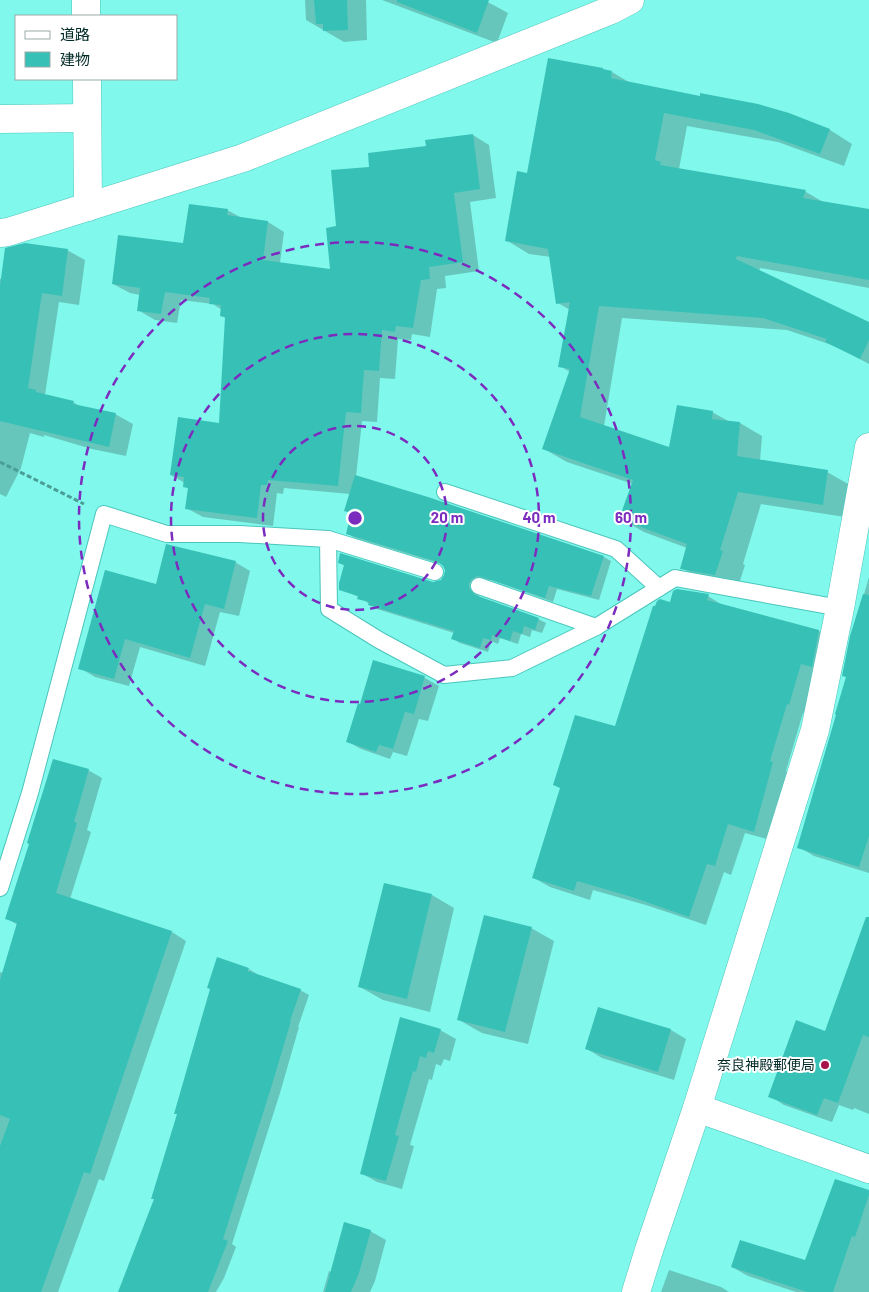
<svg xmlns="http://www.w3.org/2000/svg" width="869" height="1292" font-family="Barlow,'Noto Sans JP',sans-serif">
  <style>
    .shadow { fill: #0003 }
    .building { fill: #37c1b6 }
    .lines { fill: none; stroke-linecap: round; stroke-linejoin: round }
    .service-casing { stroke: #4bc6bc; stroke-width: 18 }
    .minor-casing { stroke: #4bc6bc; stroke-width: 29 }
    .tertiary-casing { stroke: #4bc6bc; stroke-width: 29 }
    .path { stroke: #499e96; stroke-width: 3; stroke-dasharray: 5 2.5; stroke-linecap: butt }
    .service { stroke: #fff; stroke-width: 16 }
    .minor { stroke: #fff; stroke-width: 28 }
    .tertiary { stroke: #fff; stroke-width: 28 }
    .ring { fill: none; stroke: #7b2cbf; stroke-width: 2.5; stroke-dasharray: 9 6 }
    .poi-dot { fill: #a7134b; stroke: #fff; stroke-width: 2 }
    .labels { text-anchor: middle; stroke-width: 4; stroke-linejoin: round; paint-order: stroke }
    .poi-label { font-size: 14px; fill: #012a27; stroke: #fff; text-anchor: end }
    .centre { fill: #7b2cbf; stroke: #fff; stroke-width: 2.5 }
    .ring-label { font-size: 15px; text-anchor: middle; font-weight: bold; fill: #7b2cbf; stroke: #fff; stroke-width: 4; stroke-linejoin: round; paint-order: stroke }
  </style>
  <rect width="100%" height="100%" fill="#81f8ec"/>
  <g class="shadow">
    <path d="M305,0H366L367,40L344,42L306,20Z"/>
    <path d="M382,0H484L508,13L497,43Z"/>
    <path d="M612,72L632,84L789,114L830,130L852,144L844,166L778,142L687,126L679,169L806,192L825,203L869,218V288L760,268L759,271L869,324V364L835,346L787,330L622,318L604,426L670,449L712,412L730,422L740,423L762,436L760,461L827,472L850,485L845,517L761,504L743,564L745,565L738,587L705,581L682,568L687,548L644,532L621,519L633,484L567,462L544,449L570,372L560,366L570,310L558,303L551,257L529,254L506,240L528,174Z"/>
    <path d="M473,135L489,145L496,198L470,202L479,271L445,276L446,288L437,289L430,337L412,334L411,340L398,339L395,379L380,378L377,422L362,421L356,477L604,557L611,561L599,600L557,589L553,602L491,580H485L477,594L481,598L538,619L546,623L542,633L532,630L530,637L521,634L518,644L500,638L498,644L491,641L488,652L460,643L453,639L454,633L377,609L359,597L340,589L345,566L340,563L432,583L442,581L446,575L444,565L355,538L348,534L352,515L345,510L350,494L284,488L283,494L277,493L273,526L203,517L186,508L189,489L184,486L185,483L171,475L220,424L226,318L221,316L222,310L213,304L181,300L177,323L155,320L138,310L140,295L130,293L113,284L184,245L227,210L242,218L268,222L284,232L280,263L331,271L337,228L371,168L428,147Z"/>
    <path d="M67,250L85,260L79,305L59,302L45,395L73,402L81,407L115,414L133,424L126,456L92,449L44,435V437L30,433L21,468L6,497L0,494V279Z"/>
    <path d="M235,562L250,571L239,616L220,612L205,666L140,647L129,686L95,677L80,668L157,585Z"/>
    <path d="M869,577V873L814,856L799,847L847,677L852,636Z"/>
    <path d="M708,596L724,606L819,631L835,641L806,713H803L786,771L789,773L770,840L745,833L731,875L724,872L706,925L649,906L593,890L590,900L550,887L534,878L616,728L670,603Z"/>
    <path d="M374,662L425,678L439,686L428,721L419,719L407,756L393,752L390,759L361,749L347,741L361,705Z"/>
    <path d="M88,770L102,778L87,830L91,832L70,899L172,932L186,941L104,1181L99,1179L58,1292H0V972L3,973L18,925L6,918Z"/>
    <path d="M432,895L454,908L430,1012L383,1000L360,987Z"/>
    <path d="M531,928L554,941L528,1044L482,1033L459,1020Z"/>
    <path d="M869,959V1114L854,1108L853,1110L839,1105L832,1122L784,1105L770,1096L826,1033Z"/>
    <path d="M249,969L257,974V975L300,990L309,995L298,1027H299L280,1093L232,1244L236,1247L224,1278L216,1292H119Z"/>
    <path d="M599,1009L671,1030L686,1039L674,1080L602,1058L587,1049Z"/>
    <path d="M401,1019L440,1030L456,1039L450,1061L444,1059L441,1066L436,1064L432,1080L429,1079L410,1145L414,1146L402,1189L377,1182L361,1173Z"/>
    <path d="M869,1192V1292H796L748,1276L732,1267L806,1262Z"/>
    <path d="M370,1231L386,1240L375,1281L370,1292H323L329,1271L332,1272Z"/>
    <path d="M669,1270L721,1287L729,1292H661Z"/>
  </g>
  <g class="building">
    <path d="M314,0H347L348,30L323,31V24H316Z"/>
    <path d="M397,0H489L477,33L397,2Z"/>
    <path d="M548,58L603,68V69L612,71L611,78L700,96V93L758,104L789,113L830,129L820,154L754,130L664,113L655,160L661,162L660,165L806,190L803,198L869,209V280L737,256L736,259L869,322V340L860,359L825,342L827,339L763,318L599,306L580,417L669,447L677,405L713,411L712,419L740,422L737,456L828,470L823,505L738,492L720,550L723,551L715,575L680,569L687,544L619,519L633,480L542,449L570,369L558,367L570,302L556,304L548,249L505,241L517,171L527,173Z"/>
    <path d="M473,134L480,189L454,193L463,262L429,267L430,279L421,280L413,328L396,326L395,332L382,330L379,371L364,370L361,413L346,412L338,486L268,480L267,485H261L257,518L185,509L188,488L183,487L184,477L170,475L178,417L219,423L225,317L220,316L221,305L209,304L210,298L165,292L161,314L137,311L140,288L112,284L118,235L183,243L189,204L228,209L227,215L268,221L263,260L330,269L326,228L336,226L331,170L369,167L368,153L426,146L425,140Z"/>
    <path d="M25,243L68,249L62,296L42,293L28,388L36,390V392L74,401L73,404L116,413L109,447L0,421V286L5,248Z"/>
    <path d="M355,475L428,497L604,556L591,596L549,586L545,598L482,577L477,576L472,579L469,583V588L475,595L539,618L535,630L524,626L522,634L513,631L510,641L492,635L491,640L483,638L480,648L451,639L454,631L368,605L369,602L357,599L358,596L339,590V583L344,565L338,563L340,553L433,582L441,580L444,575L445,570L443,566L438,562L346,534L351,513L344,511Z"/>
    <path d="M166,544L236,561L224,609L205,604L190,658L125,639L114,679L78,669L105,570L156,584Z"/>
    <path d="M677,589L709,594L707,600L819,630L812,667L801,664L789,705L787,704L770,761L773,762L754,832L728,824L715,866L707,864L689,917L632,897L577,881L574,891L532,878L560,788L553,785L575,715L615,726L653,606H655L657,601L660,599L670,602L673,591Z"/>
    <path d="M863,594L869,595V836L859,867L797,848L836,715L835,714L846,677L842,676L850,636Z"/>
    <path d="M373,660L425,676L414,714L405,712L393,749L379,745L376,752L346,742L358,703L360,704Z"/>
    <path d="M53,759L89,769L74,822L77,823L56,893L172,931L90,1174L84,1172L41,1292H0V1146L10,1119L0,1115V980L17,923L5,919L29,844L27,843Z"/>
    <path d="M384,883L432,894L407,999L358,987Z"/>
    <path d="M484,915L532,927L505,1032L457,1020Z"/>
    <path d="M866,917H869V1037L863,1035L838,1103L824,1098L817,1115L768,1097L796,1020L825,1031Z"/>
    <path d="M217,957L249,968L248,971L301,989L290,1021H291L271,1088L223,1239L228,1241L208,1292H118L154,1199H151L177,1114H174L210,989L207,988Z"/>
    <path d="M598,1007L671,1029L658,1072L585,1049Z"/>
    <path d="M400,1017L441,1029L434,1053L428,1051L426,1058L420,1056L416,1072L413,1071L395,1135L399,1136L386,1181L360,1174Z"/>
    <path d="M835,1179L869,1190V1195L855,1237L852,1236L833,1292H807L731,1267L740,1240L805,1260Z"/>
    <path d="M344,1222L371,1230L359,1273L351,1292H325Z"/>
  </g>
  <g class="lines">
    <defs>
      <g id="service">
        <path d="M445,492L616,549L659,588"/>
        <path d="M328,539L435,572"/>
        <path d="M479,586L596,627"/>
        <path d="M0,888L30,793L104,514L167,534H240L328,539L329,609L379,640L444,675L512,668L596,627L675,578L840,608"/>
      </g>
      <g id="minor">
        <path d="M86,0V16"/>
        <path d="M87,79L88,207"/>
        <path d="M0,119L87,118"/>
        <path d="M697,1108L869,1169"/>
        <path d="M636,1292L649,1250L697,1108L815,730L840,608L869,447"/>
      </g>
      <path id="tertiary" d="M0,233L8,232L243,158L611,10L630,0"/>
    </defs>
    <use href="#service" class="service-casing"/>
    <use href="#minor" class="minor-casing"/>
    <use href="#tertiary" class="tertiary-casing"/>
    <path class="path" d="M0,462L84,504"/>
    <use href="#service" class="service"/>
    <use href="#minor" class="minor"/>
    <use href="#tertiary" class="tertiary"/>
  </g>
  <g class="ring">
    <circle cx="355" cy="518" r="92"/>
    <circle cx="355" cy="518" r="184"/>
    <circle cx="355" cy="518" r="276"/>
  </g>
  <circle class="poi-dot" cx="825" cy="1065" r="5"/>
  <g class="labels">
    <g class="poi-label">
      <text x="815" y="1070">奈良神殿郵便局</text>
    </g>
  </g>
  <circle cx="355" cy="518" r="8" class="centre"/>
  <g class="ring-label">
    <text x="447" y="523">20 m</text>
    <text x="539" y="523">40 m</text>
    <text x="631" y="523">60 m</text>
  </g>
  <rect x="15" y="15" width="162" height="65" fill="#ffffff" stroke="#99aaa9"/>
  <rect x="25" y="31" width="25" height="8" fill="#ffffff" stroke="#99aaa9"/>
  <text x="60" y="40" font-size="15" fill="#012a27">道路</text>
  <rect x="25" y="52" width="25" height="15" fill="#37c1b6" stroke="#99aaa9"/>
  <text x="60" y="65" font-size="15" fill="#012a27">建物</text>
</svg>
